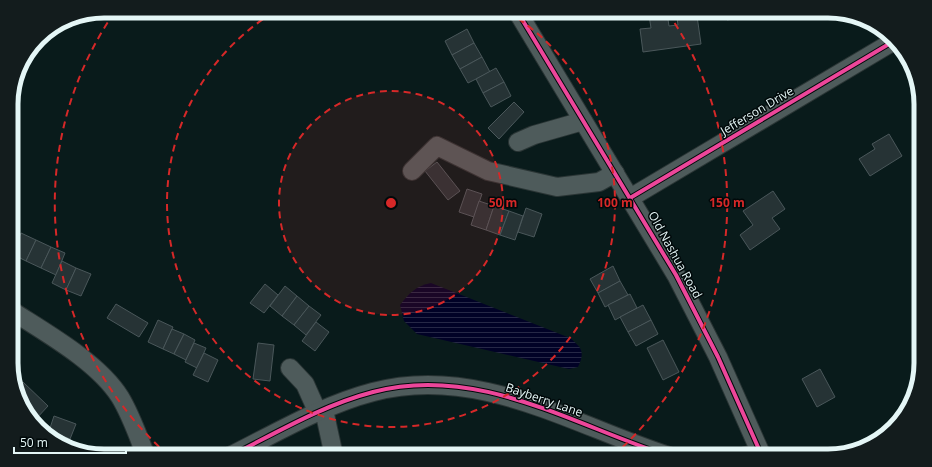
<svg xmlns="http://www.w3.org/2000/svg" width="932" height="467" font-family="'Open Sans',sans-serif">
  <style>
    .water { fill: url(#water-rules) }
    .building { fill: #263335; stroke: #4a575a }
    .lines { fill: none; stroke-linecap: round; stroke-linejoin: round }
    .minor-casing { stroke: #2a3535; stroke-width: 20 }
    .minor { stroke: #4e5b5b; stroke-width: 18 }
    .cycleway-casing { stroke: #01090a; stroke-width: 6 }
    .cycleway { stroke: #ed469a; stroke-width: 4 }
    .ring { fill: none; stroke: #d62828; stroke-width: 2; stroke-dasharray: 7 5 }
    .labels { text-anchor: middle; stroke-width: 3; stroke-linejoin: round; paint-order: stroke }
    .street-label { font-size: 12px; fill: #e4f6f6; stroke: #01090a }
    .rim { fill: none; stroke: #e4f6f6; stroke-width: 5 }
    .centre { fill: #d62828; stroke: #01090a; stroke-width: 2 }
    .ring-label { font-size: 12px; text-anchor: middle; font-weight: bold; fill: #d62828; stroke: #01090a; stroke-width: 3; stroke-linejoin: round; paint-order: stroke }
  </style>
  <defs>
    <pattern id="water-rules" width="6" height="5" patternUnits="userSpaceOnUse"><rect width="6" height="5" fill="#010226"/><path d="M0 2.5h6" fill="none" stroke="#262846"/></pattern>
  </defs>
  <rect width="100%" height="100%" fill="#091b1b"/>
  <path class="water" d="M431,283L570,338C582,348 585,352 578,367L569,369L417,334L404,321L400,305C409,293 416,286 431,283Z"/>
  <g class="building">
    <path d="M726,11H750L751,16L727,20Z"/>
    <path d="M667,13L669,26L678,25L677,18L697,16L701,44L643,52L640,29L651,28L649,15Z"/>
    <path d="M467,29L474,43L452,55L445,41Z"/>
    <path d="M474,43L482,57L460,69L452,55Z"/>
    <path d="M482,57L490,72L468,83L460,69Z"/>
    <path d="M496,68L504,82L483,93L476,79Z"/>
    <path d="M504,82L511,96L491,107L483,93Z"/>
    <path d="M514,102L524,112L499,139L488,128Z"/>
    <path d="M889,134L902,156L870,176L859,159L875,149L872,144Z"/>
    <path d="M437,162L460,191L448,200L425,171Z"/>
    <path d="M467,189L482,194L474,217L459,212Z"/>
    <path d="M773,191L785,209L772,218L780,229L750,250L740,235L753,225L743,211Z"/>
    <path d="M479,201L494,206L486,230L471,225Z"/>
    <path d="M494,206L509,211L500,235L486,230Z"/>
    <path d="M526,208L542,214L534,237L518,232Z"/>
    <path d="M509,211L523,216L515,240L500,235Z"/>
    <path d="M21,233L36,240L26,261L12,254Z"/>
    <path d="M36,240L51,247L41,268L26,261Z"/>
    <path d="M51,247L65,253L56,275L41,268Z"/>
    <path d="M62,261L76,268L66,290L52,283Z"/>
    <path d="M613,266L620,281L598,293L590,279Z"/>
    <path d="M76,268L91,274L81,296L66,290Z"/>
    <path d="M620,281L628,295L605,307L598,293Z"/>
    <path d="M265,284L278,295L264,313L250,303Z"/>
    <path d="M285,286L297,296L282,316L270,306Z"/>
    <path d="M630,294L637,308L615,320L608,305Z"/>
    <path d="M297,296L309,306L294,325L282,316Z"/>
    <path d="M116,304L148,323L139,337L107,318Z"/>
    <path d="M643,305L651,320L628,332L620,317Z"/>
    <path d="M309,306L321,315L306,335L294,325Z"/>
    <path d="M158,320L173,327L163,349L148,342Z"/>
    <path d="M651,320L658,334L636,346L628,332Z"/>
    <path d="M316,322L329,332L315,351L302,341Z"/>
    <path d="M172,329L184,334L174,354L163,349Z"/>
    <path d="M184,334L195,340L186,360L174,354Z"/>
    <path d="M663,340L679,372L663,380L647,348Z"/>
    <path d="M194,343L206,348L197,368L185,362Z"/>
    <path d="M258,343L274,345L270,381L253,379Z"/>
    <path d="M204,353L218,360L208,382L193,375Z"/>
    <path d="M820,369L835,397L817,407L802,379Z"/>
    <path d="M23,382L48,406L36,419L25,408L17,388Z"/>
    <path d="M54,416L76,424L70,439L49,431Z"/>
    <path d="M49,431L70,439L67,447L63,446L48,434Z"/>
  </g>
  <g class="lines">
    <defs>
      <g id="minor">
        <path d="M517,11L676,275L718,357L762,456"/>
        <path d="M518,142L534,135L583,121"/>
        <path d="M412,171L437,146L488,171L557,187L599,182L615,173"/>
        <path d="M630,198L894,41"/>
        <path d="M12,311C46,333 98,362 120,397C131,415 138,436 146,456"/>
        <path d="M290,368L305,384L318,413"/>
        <path d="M324,410L334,456"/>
        <path d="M230,456C276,433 323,405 373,392C477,364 573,425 669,456"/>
        <path d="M745,456L761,453"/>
      </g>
    </defs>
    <use href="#minor" class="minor-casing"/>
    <use href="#minor" class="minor"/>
    <defs>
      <g id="cycleway">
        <path d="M517,11L676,275L718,357L762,456"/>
        <path d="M630,198L894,41"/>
        <path d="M230,456C276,433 323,405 373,392C477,364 573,425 669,456"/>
      </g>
    </defs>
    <use href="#cycleway" class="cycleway-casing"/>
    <use href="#cycleway" class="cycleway"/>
  </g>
  <circle cx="391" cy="203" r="112" fill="#d62828" fill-opacity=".12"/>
  <g class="ring">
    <circle cx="391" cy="203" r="112"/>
    <path d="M508 12A224 224 0 1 1 274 12"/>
    <path d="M168 455A336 336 0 0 1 114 13M668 13A336 336 0 0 1 614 455"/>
  </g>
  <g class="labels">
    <g class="street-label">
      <text transform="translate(757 111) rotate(-31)" y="4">Jefferson Drive</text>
      <text transform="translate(675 255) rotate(61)" y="4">Old Nashua Road</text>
      <text transform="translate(544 400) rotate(19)" y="4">Bayberry Lane</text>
    </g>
  </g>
  <path d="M0 0H932V467H0ZM104 18H828A86 86 0 0 1 914 104V363A86 86 0 0 1 828 449H104A86 86 0 0 1 18 363V104A86 86 0 0 1 104 18Z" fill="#131c1d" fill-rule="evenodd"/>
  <path class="rim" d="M104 18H828A86 86 0 0 1 914 104V363A86 86 0 0 1 828 449H104A86 86 0 0 1 18 363V104A86 86 0 0 1 104 18Z"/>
  <circle cx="391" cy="203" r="6" class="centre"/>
  <g class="ring-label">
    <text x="503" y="207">50 m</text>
    <text x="615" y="207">100 m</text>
    <text x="727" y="207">150 m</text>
  </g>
  <path d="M14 447v6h112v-6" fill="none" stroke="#e4f6f6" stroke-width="2"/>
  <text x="20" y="447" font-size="12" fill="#e4f6f6" stroke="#01090a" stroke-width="3" paint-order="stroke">50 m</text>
</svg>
